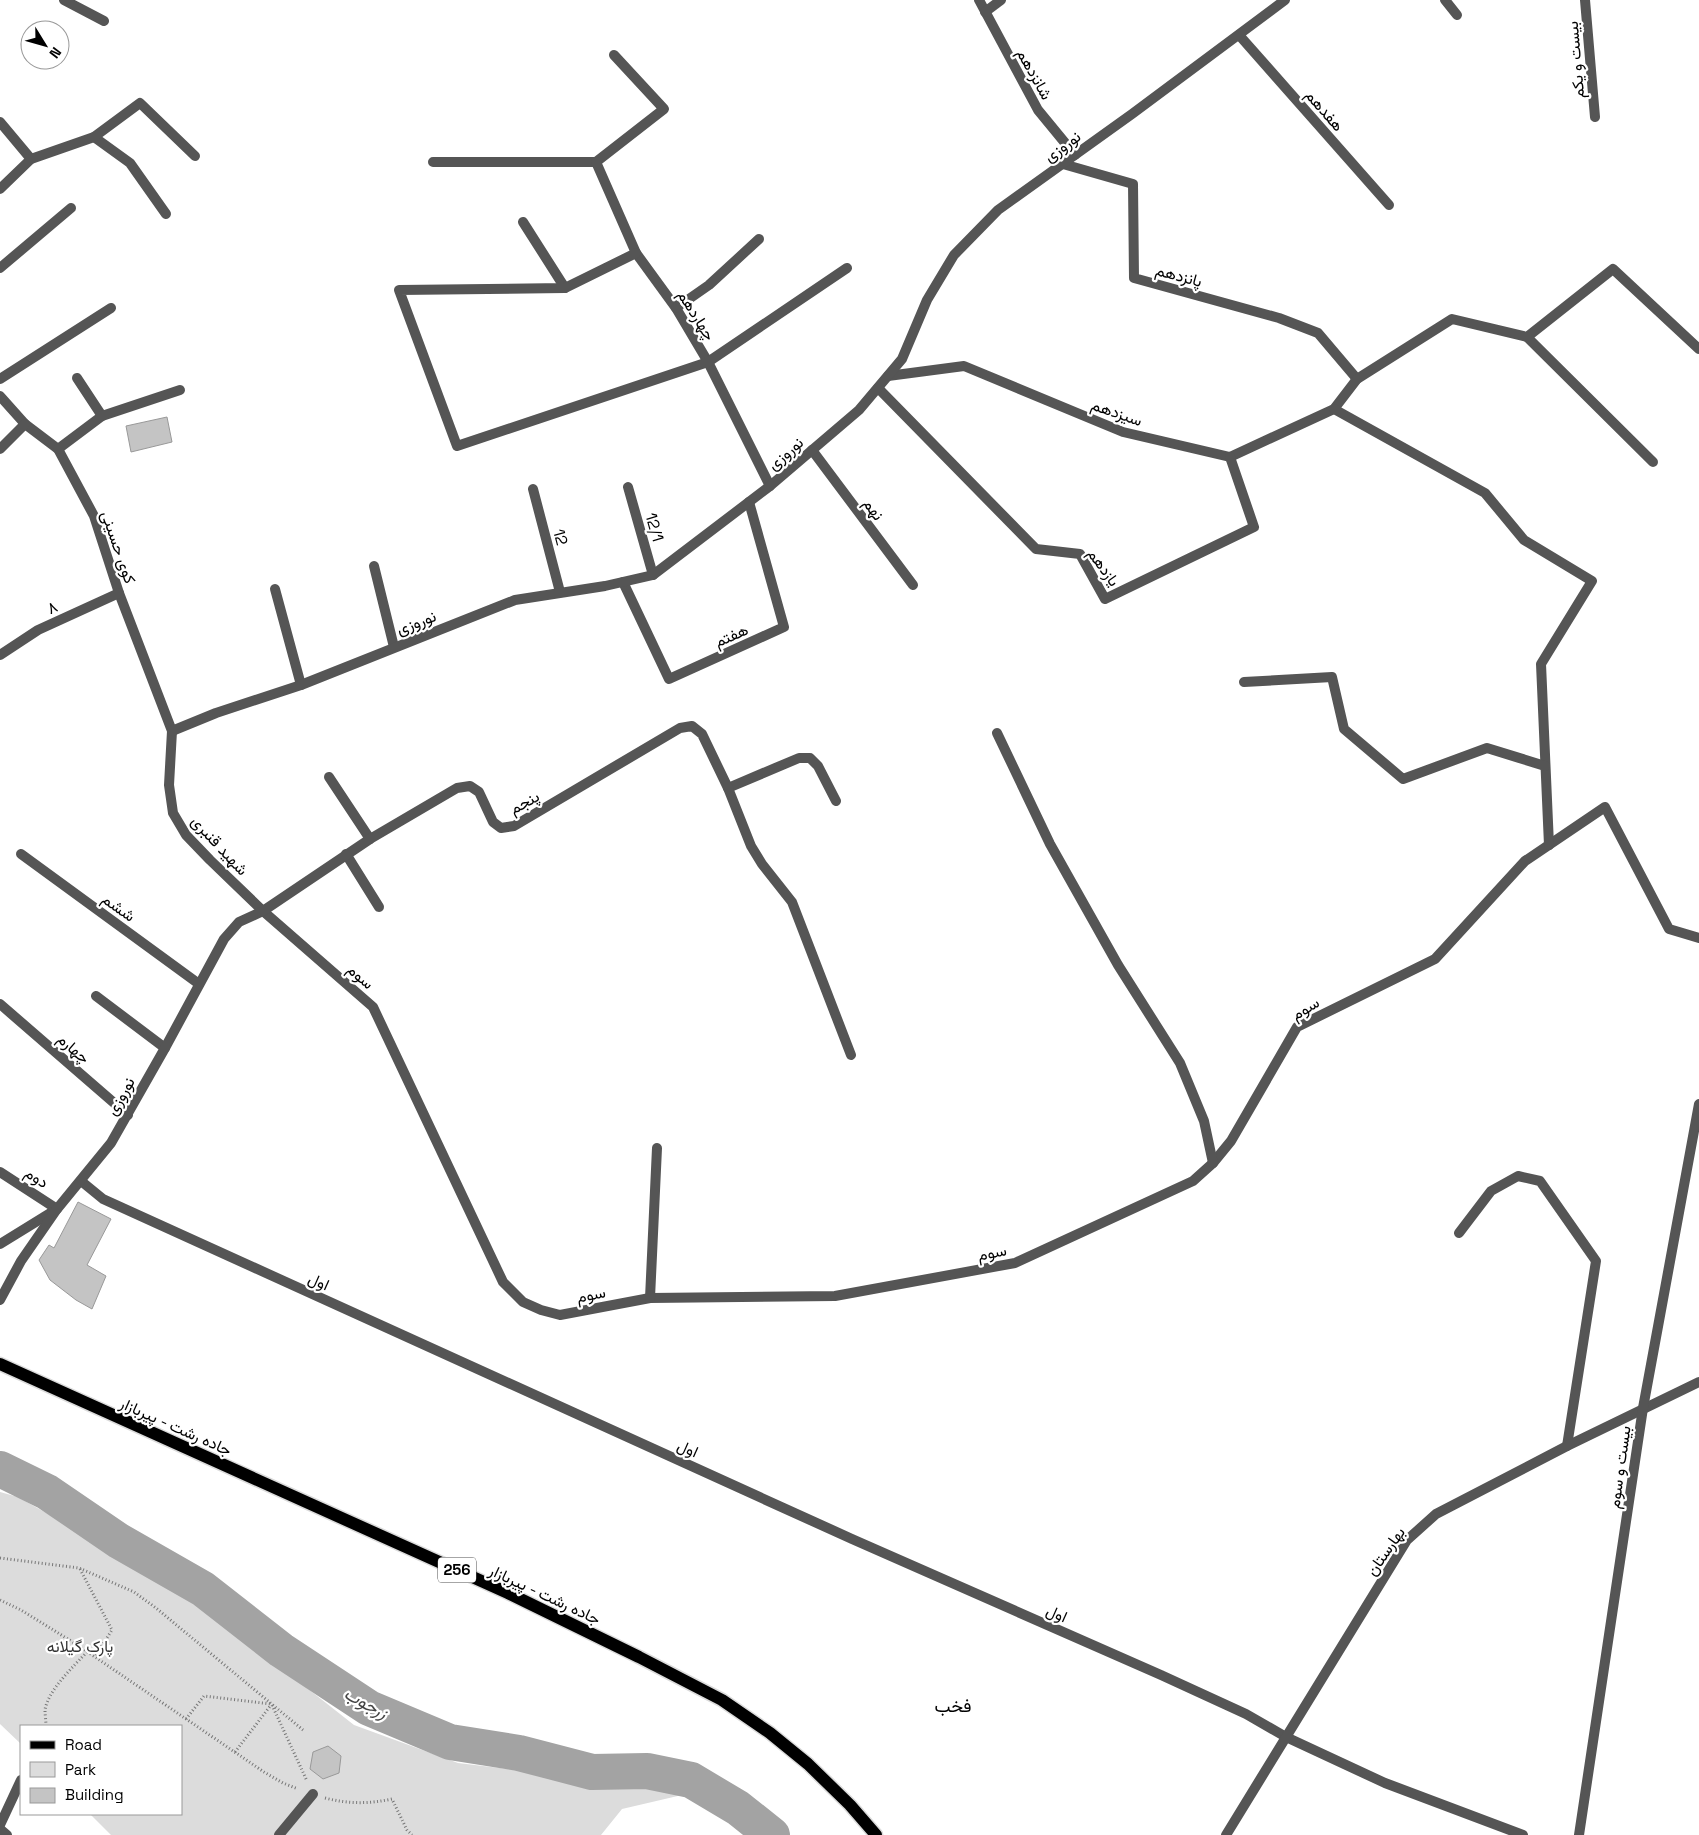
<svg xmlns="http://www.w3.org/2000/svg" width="1699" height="1835" font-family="'Space Grotesk',Vazirmatn,sans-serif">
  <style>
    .green { fill: #dcdcdc }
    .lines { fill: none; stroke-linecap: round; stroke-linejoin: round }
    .river { stroke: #a3a3a3; stroke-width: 36 }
    .building { fill: #c4c4c4; stroke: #999 }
    .primary-casing { stroke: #dbdbdb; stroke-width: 15 }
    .path { stroke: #777; stroke-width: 3; stroke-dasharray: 1 2.5; stroke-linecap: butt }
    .street { stroke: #555; stroke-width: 10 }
    .primary { stroke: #000; stroke-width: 12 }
    .labels { text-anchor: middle; stroke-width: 4.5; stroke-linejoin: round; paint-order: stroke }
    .shield { fill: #fff; stroke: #4c4c4c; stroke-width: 1 }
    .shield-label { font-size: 15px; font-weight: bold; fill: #000 }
    .street-label { font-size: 16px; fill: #000; stroke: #fff }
    .park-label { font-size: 16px; fill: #333; stroke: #fff }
    .water-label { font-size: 18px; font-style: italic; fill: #444; stroke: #fff }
    .neighbourhood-label { font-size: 18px; fill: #000; stroke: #fff }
  </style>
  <rect width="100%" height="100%" fill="#fff"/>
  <path class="green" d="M0,1492L18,1497L184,1591L354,1725L458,1763L623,1783L682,1795L622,1809L601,1835H111L90,1814H181V1726H21V1744L0,1724Z"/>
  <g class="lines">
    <path class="river" d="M0,1469L47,1492L119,1541L203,1589L281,1650L369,1708L450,1742L519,1753L592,1772L647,1771L691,1780L738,1808L772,1835"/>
  </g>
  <g class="building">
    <path d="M167,417L172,442L131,452L126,426Z"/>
    <path d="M78,1202L111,1219L87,1265L106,1276L92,1309L76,1300L50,1280L39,1260L49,1245L54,1248Z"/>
    <path d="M328,1746L341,1756L339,1773L323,1779L310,1769L313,1752Z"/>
  </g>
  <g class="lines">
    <defs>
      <path id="primary" d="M0,1364L508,1593L639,1657L722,1700L770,1733L808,1764L850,1805L876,1835"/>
    </defs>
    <use href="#primary" class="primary-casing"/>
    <g class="path">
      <path d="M0,1558L79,1568L134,1592L156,1608L303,1730"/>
      <path d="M80,1569L112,1630L95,1657"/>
      <path d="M0,1600L21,1610L76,1644L264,1772L283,1783L298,1789"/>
      <path d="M272,1705L307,1781"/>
      <path d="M186,1719L204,1696L271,1704"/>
      <path d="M46,1726C46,1721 45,1715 45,1710C48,1690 74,1666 87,1652"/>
      <path d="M235,1752L271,1705"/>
      <path d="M325,1798C348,1804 369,1804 392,1799L407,1830L412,1835"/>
    </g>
    <g class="street">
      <path d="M64,0L104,21"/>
      <path d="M979,0L1038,110L1075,155"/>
      <path d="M1445,0L1457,15"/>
      <path d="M1585,0L1595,117"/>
      <path d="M985,12L1001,0"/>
      <path d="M1239,35L1389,205"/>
      <path d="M0,122L31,159"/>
      <path d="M94,137L130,163L166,214"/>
      <path d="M433,162H596L664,109L614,55"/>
      <path d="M596,162L636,253L676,308L708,362L770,486"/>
      <path d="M1063,164L1133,184L1134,278L1279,318L1318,333L1357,379"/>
      <path d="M0,189L31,159L94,137L140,103L195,156"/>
      <path d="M523,222L565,288"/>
      <path d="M636,253L565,288L399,290L457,446L708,362L847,268"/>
      <path d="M0,268L71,208"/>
      <path d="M676,308L709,285L759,239"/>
      <path d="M1527,337L1613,269L1699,349"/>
      <path d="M888,376L964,366L1123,432L1230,457L1334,409L1357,379L1452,319L1527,337L1653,462"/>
      <path d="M77,378L102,416"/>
      <path d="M0,379L111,308"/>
      <path d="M878,388L1036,549L1080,554L1105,599L1254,527L1230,457"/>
      <path d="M0,396L25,424L58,449L94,516L119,593L172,731L169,785L173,813L186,835L210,860L263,911L373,1007L503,1282L523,1302L541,1310L560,1315L650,1298L835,1296L1015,1263L1193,1181L1213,1163L1231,1141L1297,1027L1435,959L1525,861L1605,807L1669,929L1699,938"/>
      <path d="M1334,409L1485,493L1524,540L1592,581L1541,664L1549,845"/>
      <path d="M0,449L25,424"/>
      <path d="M58,449L102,416L180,390"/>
      <path d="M812,450L913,585"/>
      <path d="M628,487L653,575"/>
      <path d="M533,489L560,592"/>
      <path d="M374,566L394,647"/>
      <path d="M623,582L669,679L784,627L749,502"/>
      <path d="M275,589L301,685"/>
      <path d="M0,655L38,630L119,593"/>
      <path d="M1244,682L1332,677L1344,729L1403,779L1487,748L1545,766"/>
      <path d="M172,731L216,713L301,685L515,600L605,586L653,575L770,486L859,410L902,359L927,300L954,255L998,210L1132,114L1285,0"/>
      <path d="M997,733L1050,844L1118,965L1180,1063L1204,1121L1213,1163"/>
      <path d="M329,777L370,839"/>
      <path d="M728,788L799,758H810L818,766L836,801"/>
      <path d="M21,854L199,984"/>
      <path d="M346,854L379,907"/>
      <path d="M96,996L165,1048"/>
      <path d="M0,1004L128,1115"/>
      <path d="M0,1172L57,1209"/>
      <path d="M81,1181L103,1199L852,1539L1161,1675L1246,1714L1286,1737L1385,1783L1523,1835"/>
      <path d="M1459,1233L1491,1191L1518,1176L1540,1181L1596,1261L1567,1446"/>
      <path d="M0,1244L52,1212"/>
      <path d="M650,1298L657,1148"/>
      <path d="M0,1300L21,1261L57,1209L111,1143L165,1048L224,939L239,922L263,911L370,839L457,788L470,786L479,792L493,822L501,828L514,826L680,728L692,726L702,734L728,788L751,846L762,864L792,902L851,1055"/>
      <path d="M0,1825L21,1780"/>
      <path d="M0,1829L7,1835"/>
      <path d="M279,1835L313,1794"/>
      <path d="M1226,1835L1407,1540L1436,1514L1567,1446L1699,1382"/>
      <path d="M1579,1835L1643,1408L1699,1104"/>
    </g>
    <use href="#primary" class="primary"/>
  </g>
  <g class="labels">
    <rect class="shield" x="438" y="1557.5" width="38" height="25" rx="4"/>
    <g class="shield-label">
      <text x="457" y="1575">256</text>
    </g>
    <g class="street-label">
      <text transform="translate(1575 60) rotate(-95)" y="6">بیست و یکم</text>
      <text transform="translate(1035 74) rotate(61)" y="6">شانزدهم</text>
      <text transform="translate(1325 110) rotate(49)" y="6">هفدهم</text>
      <text transform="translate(1062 146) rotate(-36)" y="6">نوروزی</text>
      <text transform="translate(1179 275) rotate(15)" y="6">پانزدهم</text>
      <text transform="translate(697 315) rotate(58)" y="6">چهاردهم</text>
      <text transform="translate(1117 412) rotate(19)" y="6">سیزدهم</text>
      <text transform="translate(785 453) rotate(-41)" y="6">نوروزی</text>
      <text transform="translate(874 509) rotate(53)" y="6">نهم</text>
      <text transform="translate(655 527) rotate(74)" y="6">12/1</text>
      <text transform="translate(561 537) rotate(75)" y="6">12</text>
      <text transform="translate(119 547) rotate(71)" y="6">کوی حسینی</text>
      <text transform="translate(1104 567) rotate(54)" y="6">یازدهم</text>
      <text transform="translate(52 607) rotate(-25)" y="6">۸</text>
      <text transform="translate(416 622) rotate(-21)" y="6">نوروزی</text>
      <text transform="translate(731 635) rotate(-24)" y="6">هفتم</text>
      <text transform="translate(524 802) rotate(-29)" y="6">پنجم</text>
      <text transform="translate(220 845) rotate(47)" y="6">شهید قنبری</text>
      <text transform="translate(119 907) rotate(36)" y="6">ششم</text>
      <text transform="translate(361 976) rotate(41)" y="6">سوم</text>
      <text transform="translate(1305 1008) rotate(-31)" y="6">سوم</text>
      <text transform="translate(74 1048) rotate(41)" y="6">چهارم</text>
      <text transform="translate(120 1096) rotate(-60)" y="6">نوروزی</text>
      <text transform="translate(37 1177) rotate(33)" y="6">دوم</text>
      <text transform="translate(992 1252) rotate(-11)" y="6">سوم</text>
      <text transform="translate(319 1281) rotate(24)" y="6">اول</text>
      <text transform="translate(591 1294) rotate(-11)" y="6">سوم</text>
      <text transform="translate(176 1426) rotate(24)" y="6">جاده رشت - پیربازار</text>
      <text transform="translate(688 1448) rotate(24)" y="6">اول</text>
      <text transform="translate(1619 1467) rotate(-82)" y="6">بیست و سوم</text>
      <text transform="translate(1385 1551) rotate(-55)" y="6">بهارستان</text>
      <text transform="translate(545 1594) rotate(25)" y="6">جاده رشت - پیربازار</text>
      <text transform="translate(1057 1613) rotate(24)" y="6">اول</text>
    </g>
    <g class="park-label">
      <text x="80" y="1652">پارک گیلانه</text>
    </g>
    <g class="water-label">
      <text transform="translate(366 1703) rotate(29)" y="6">زرجوب</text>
    </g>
    <g class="neighbourhood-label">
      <text x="953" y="1712">فخب</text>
    </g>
  </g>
  <rect x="20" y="1725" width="162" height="90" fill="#ffffff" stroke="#999999"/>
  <rect x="30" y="1741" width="25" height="8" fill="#000000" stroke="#999999"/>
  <text x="65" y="1750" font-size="15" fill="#000000">Road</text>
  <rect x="30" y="1762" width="25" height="15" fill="#dcdcdc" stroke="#999999"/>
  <text x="65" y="1775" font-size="15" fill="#000000">Park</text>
  <rect x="30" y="1788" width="25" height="15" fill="#c4c4c4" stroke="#999999"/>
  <text x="65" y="1800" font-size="15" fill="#000000">Building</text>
  <g transform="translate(45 45) rotate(127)"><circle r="24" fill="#ffffff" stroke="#999999"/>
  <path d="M0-4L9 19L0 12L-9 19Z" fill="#000000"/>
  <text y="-8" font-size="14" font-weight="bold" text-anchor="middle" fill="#000000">N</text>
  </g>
</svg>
